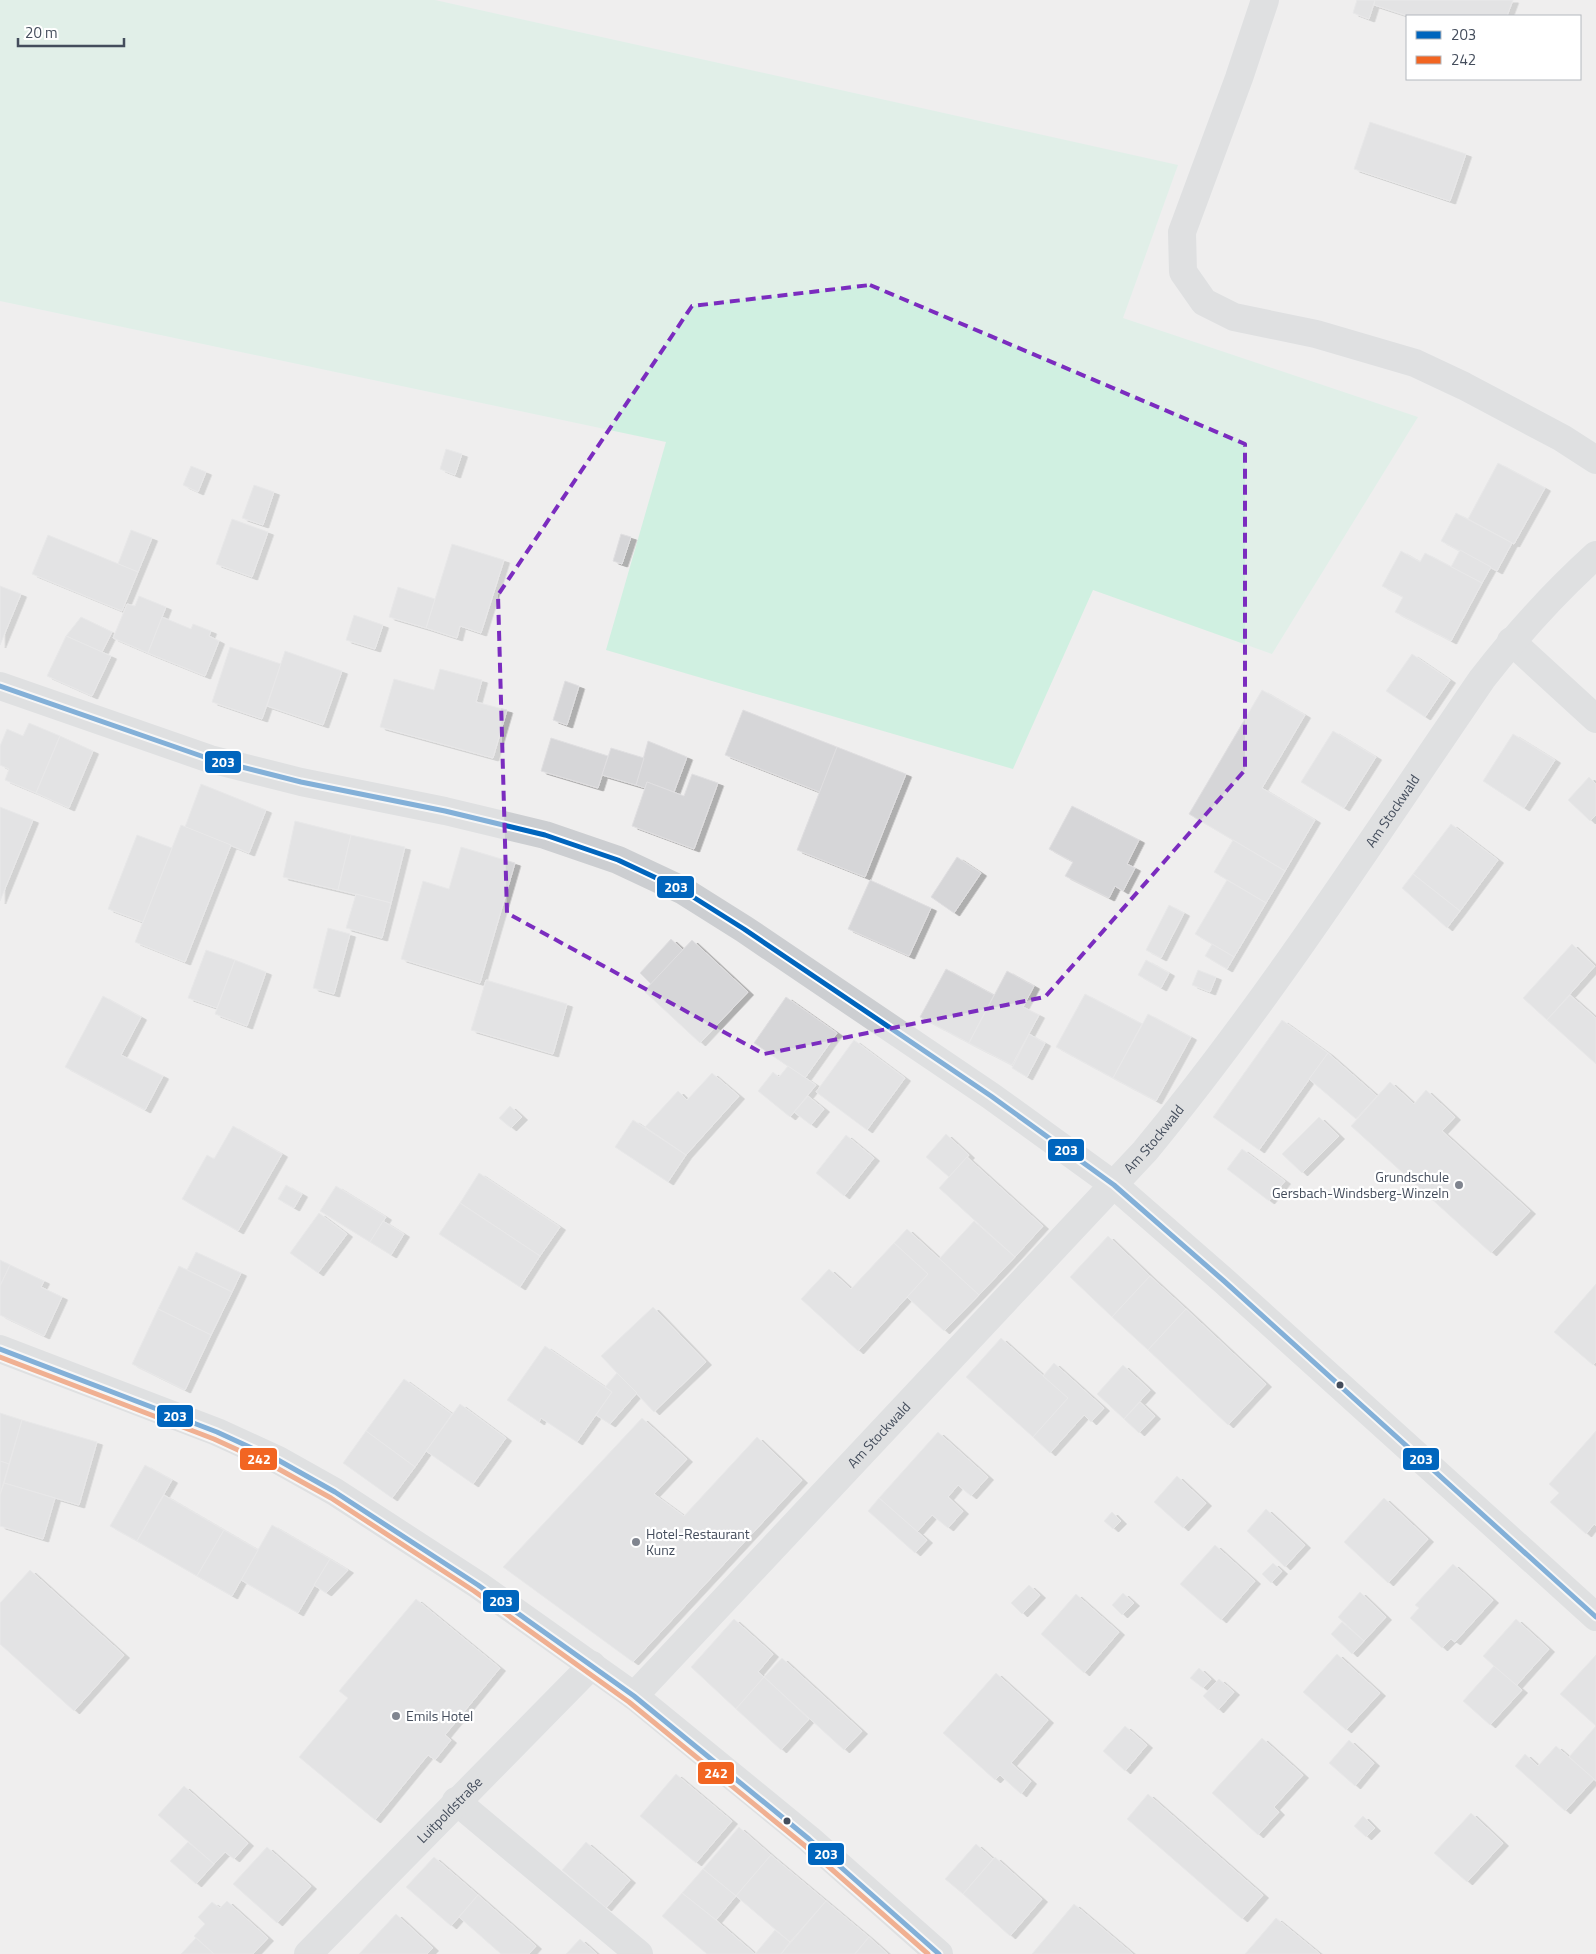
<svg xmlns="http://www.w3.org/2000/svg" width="1596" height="1954" font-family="'Titillium Web',sans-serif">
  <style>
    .green { fill: #d0f0e1 }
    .building { fill: #d6d6d8; stroke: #e0dfe1; filter: url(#shadow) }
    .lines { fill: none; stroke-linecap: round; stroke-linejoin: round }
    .minor { stroke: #ccced1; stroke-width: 28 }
    .bus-1-casing { stroke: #fff; stroke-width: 9 }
    .bus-2-casing { stroke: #fff; stroke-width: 9 }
    .bus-1 { stroke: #0065bd; stroke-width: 5 }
    .bus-2 { stroke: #f26522; stroke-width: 5 }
    .marked { fill: none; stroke: #7b2cbf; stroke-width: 4; stroke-dasharray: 10 6; stroke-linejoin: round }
    .poi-dot { fill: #80858f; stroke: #fff; stroke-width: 2 }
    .bus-dot { fill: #444d5c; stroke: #fff; stroke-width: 2 }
    .labels { text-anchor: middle; stroke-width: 4.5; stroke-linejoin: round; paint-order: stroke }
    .street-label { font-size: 14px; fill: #444d5c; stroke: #fff }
    .poi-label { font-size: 14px; fill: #444d5c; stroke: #fff; text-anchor: start }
    .line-badge { stroke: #fff; stroke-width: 2 }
    .badge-label { font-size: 14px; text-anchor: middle; font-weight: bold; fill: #fff }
  </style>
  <defs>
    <filter id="shadow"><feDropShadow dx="5.5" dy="3" stdDeviation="0" flood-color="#0004"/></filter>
  </defs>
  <rect width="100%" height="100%" fill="#efeeee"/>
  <path class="green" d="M0,0H435L1178,165L1123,318L1418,417L1272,654L1093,590L1013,769L606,650L666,442L0,301Z"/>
  <g class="building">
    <path d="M1357,0H1375L1369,19L1353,13Z"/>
    <path d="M1375,0H1513L1507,16H1408L1374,5Z"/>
    <path d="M1370,122L1466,154L1450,201L1354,169Z"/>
    <path d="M446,449L462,454L455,475L440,469Z"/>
    <path d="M1498,463L1545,488L1514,544L1468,519Z"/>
    <path d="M191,466L206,472L198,492L183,485Z"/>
    <path d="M254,485L274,492L263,525L242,518Z"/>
    <path d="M1456,513L1512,543L1497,571L1441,541Z"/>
    <path d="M232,519L268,532L252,577L216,564Z"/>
    <path d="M131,530L152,538L138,572L118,564Z"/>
    <path d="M621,534L631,537L622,564L613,561Z"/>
    <path d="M48,535L138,572L122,611L32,574Z"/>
    <path d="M452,544L504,560L481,633L460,626L457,638L426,628Z"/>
    <path d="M1460,550L1491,567L1482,583L1451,567Z"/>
    <path d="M1401,551L1420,562L1425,553L1482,583L1451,641L1395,612L1403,597L1382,586Z"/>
    <path d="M0,586L21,594L0,645Z"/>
    <path d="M398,587L435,599L426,628L389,617Z"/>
    <path d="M139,596L166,607L148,653L113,638L127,604L135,606Z"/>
    <path d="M354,615L383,625L375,649L346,640Z"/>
    <path d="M81,617L112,632L102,652L66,636Z"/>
    <path d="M162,617L191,629L193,624L211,631L209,636L219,641L205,676L148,653Z"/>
    <path d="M66,636L111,656L92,696L47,676Z"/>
    <path d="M230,647L281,664L262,719L212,702Z"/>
    <path d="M285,651L342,671L323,725L267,706Z"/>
    <path d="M1412,654L1450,680L1425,717L1386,691Z"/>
    <path d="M440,669L482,680L476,702L507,710L493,758L380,727L394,679L434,690Z"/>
    <path d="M565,681L579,686L567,725L553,720Z"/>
    <path d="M1262,690L1305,715L1262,788L1315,820L1285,871L1189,814Z"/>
    <path d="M743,710L837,747L820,792L725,755Z"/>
    <path d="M29,723L60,736L36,793L5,780L9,769L0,765V746L7,729L23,736Z"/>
    <path d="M1333,731L1376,757L1344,808L1301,782Z"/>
    <path d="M1513,734L1555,760L1524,808L1483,781Z"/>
    <path d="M60,736L93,751L69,808L36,793Z"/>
    <path d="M551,738L608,756L598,788L541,771Z"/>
    <path d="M648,741L687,757L674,792L647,782L645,788L636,785Z"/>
    <path d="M837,747L906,774L865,877L797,850Z"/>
    <path d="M611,748L644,758L636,785L602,775Z"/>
    <path d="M692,774L718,783L694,849L632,826L647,782L684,796Z"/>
    <path d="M1589,777L1596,784V815L1590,821L1568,800Z"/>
    <path d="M201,784L266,810L249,853L185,827Z"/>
    <path d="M1072,806L1139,840L1127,864L1135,868L1123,891L1115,886L1109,898L1065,876L1073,862L1049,849Z"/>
    <path d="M0,807L33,820L0,901Z"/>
    <path d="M295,821L351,835L338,890L283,877Z"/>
    <path d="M1451,824L1498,860L1460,911L1413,874Z"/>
    <path d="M181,825L231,845L185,962L135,942Z"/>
    <path d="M137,835L172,848L143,922L108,909Z"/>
    <path d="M351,835L405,847L391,903L338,890Z"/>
    <path d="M1233,840L1285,871L1266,903L1214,872Z"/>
    <path d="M461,847L515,863L480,983L401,959L423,881L449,889Z"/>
    <path d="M957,857L981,873L954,913L931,897Z"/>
    <path d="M1413,874L1460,911L1447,928L1402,888Z"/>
    <path d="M870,880L931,908L909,956L848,929Z"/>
    <path d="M1227,880L1266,903L1234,957L1195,934Z"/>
    <path d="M356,894L391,903L382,938L346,928Z"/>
    <path d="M1169,905L1184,913L1161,958L1146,950Z"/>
    <path d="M328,928L350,934L334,994L313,988Z"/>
    <path d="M671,939L683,950L651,984L640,973Z"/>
    <path d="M692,940L748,992L700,1043L644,991Z"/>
    <path d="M1212,944L1234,957L1227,969L1205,956Z"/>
    <path d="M1572,944L1595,966L1547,1020L1523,998Z"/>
    <path d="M206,950L235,960L217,1008L188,998Z"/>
    <path d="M235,960L266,972L247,1026L215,1014Z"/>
    <path d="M1146,960L1169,973L1161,988L1138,975Z"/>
    <path d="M946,969L994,995L969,1043L920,1017Z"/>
    <path d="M1198,970L1216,977L1210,992L1192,985Z"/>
    <path d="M1007,971L1034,986L1023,1007L1039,1015L1012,1065L969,1043Z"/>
    <path d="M486,980L567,1004L553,1054L471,1030Z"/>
    <path d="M1085,994L1142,1024L1113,1078L1056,1047Z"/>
    <path d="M1570,995L1596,1018V1064L1547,1020Z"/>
    <path d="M103,996L141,1017L121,1055L163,1076L145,1110L65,1067Z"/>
    <path d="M786,997L837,1033L805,1078L754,1043Z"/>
    <path d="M1148,1014L1191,1037L1156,1101L1113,1078Z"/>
    <path d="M1282,1020L1328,1053L1259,1150L1213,1117Z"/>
    <path d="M1029,1034L1045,1043L1027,1077L1012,1068Z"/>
    <path d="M854,1040L905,1078L867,1130L816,1092Z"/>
    <path d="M1328,1053L1377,1096L1356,1119L1309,1079Z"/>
    <path d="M788,1066L816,1085L790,1117L758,1091L773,1072L779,1077Z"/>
    <path d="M712,1073L739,1096L686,1155L645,1127L678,1091L687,1100Z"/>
    <path d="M1390,1082L1414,1104L1426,1090L1455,1117L1442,1131L1530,1211L1491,1253L1351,1126Z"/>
    <path d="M808,1096L824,1109L811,1125L794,1112Z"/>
    <path d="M510,1106L522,1117L511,1128L499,1118Z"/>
    <path d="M1319,1117L1339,1136L1302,1173L1282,1154Z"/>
    <path d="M633,1120L686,1155L668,1182L615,1147Z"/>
    <path d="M233,1126L282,1154L238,1231L182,1199L207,1155L214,1159Z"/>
    <path d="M946,1134L969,1155L949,1177L926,1157Z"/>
    <path d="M846,1135L874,1158L844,1196L816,1173Z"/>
    <path d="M1242,1149L1285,1181L1269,1201L1227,1169Z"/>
    <path d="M967,1157L1043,1226L1015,1257L939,1188Z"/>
    <path d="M479,1173L560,1227L540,1256L460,1203Z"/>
    <path d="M286,1185L302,1194L294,1208L278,1199Z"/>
    <path d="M336,1186L386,1217L370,1242L320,1211Z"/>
    <path d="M460,1203L540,1256L520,1287L439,1234Z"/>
    <path d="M319,1213L347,1234L318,1273L290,1253Z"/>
    <path d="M383,1221L404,1234L391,1255L370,1242Z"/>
    <path d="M974,1221L1015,1257L979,1295L939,1259Z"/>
    <path d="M907,1229L979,1295L944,1331L907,1297L928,1274L894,1243Z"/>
    <path d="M1108,1236L1150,1276L1112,1317L1070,1277Z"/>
    <path d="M894,1243L928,1274L858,1351L801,1299L829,1269L851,1289Z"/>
    <path d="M196,1252L241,1273L232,1292L187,1270Z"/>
    <path d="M0,1260L10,1265L0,1286Z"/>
    <path d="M10,1265L44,1281L41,1287L62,1297L44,1336L0,1315V1286Z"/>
    <path d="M179,1266L232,1292L211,1335L158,1309Z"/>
    <path d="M1150,1276L1186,1309L1148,1350L1112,1317Z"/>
    <path d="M1596,1284V1362L1593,1365L1554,1332Z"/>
    <path d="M653,1307L706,1362L654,1412L601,1356Z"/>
    <path d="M158,1309L211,1335L185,1390L132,1364Z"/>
    <path d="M1186,1309L1266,1384L1228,1425L1148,1350Z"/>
    <path d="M1001,1338L1068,1398L1033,1437L966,1377Z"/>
    <path d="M545,1346L612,1392L577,1442L541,1418L539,1422L507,1400Z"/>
    <path d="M1054,1363L1104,1408L1091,1422L1084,1415L1050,1453L1033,1437L1068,1398L1043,1376Z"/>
    <path d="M1123,1365L1150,1390L1124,1419L1097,1394Z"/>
    <path d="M617,1373L637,1393L610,1424L596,1415L612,1392L605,1387Z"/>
    <path d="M404,1379L452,1414L415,1467L366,1431Z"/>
    <path d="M1140,1402L1155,1416L1139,1433L1124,1419Z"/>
    <path d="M460,1404L506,1438L473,1484L426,1451Z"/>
    <path d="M0,1413L22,1420L9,1464L0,1461Z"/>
    <path d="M642,1418L687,1459L654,1494L684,1516L757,1437L802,1480L633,1662L503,1567Z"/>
    <path d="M22,1420L97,1442L79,1505L4,1483Z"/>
    <path d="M366,1431L415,1467L392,1498L343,1463Z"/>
    <path d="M1596,1431V1526L1594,1524L1586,1534L1550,1502L1559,1493L1549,1484Z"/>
    <path d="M938,1432L988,1477L971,1496L958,1485L948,1497L963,1511L948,1528L932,1515L917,1532L879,1498Z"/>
    <path d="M0,1461L9,1464L0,1495Z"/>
    <path d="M145,1465L172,1480L137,1541L110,1526Z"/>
    <path d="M1177,1476L1206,1503L1183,1528L1154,1502Z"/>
    <path d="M4,1483L55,1498L43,1539L0,1526V1495Z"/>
    <path d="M164,1495L224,1530L197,1576L137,1541Z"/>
    <path d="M879,1498L927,1540L915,1553L868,1511Z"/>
    <path d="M1384,1498L1428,1539L1388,1583L1344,1542Z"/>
    <path d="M1266,1509L1305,1545L1285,1567L1247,1531Z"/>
    <path d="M1112,1512L1121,1521L1113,1529L1104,1521Z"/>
    <path d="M272,1525L330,1559L298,1613L241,1580Z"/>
    <path d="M224,1530L258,1550L232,1596L197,1576Z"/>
    <path d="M1215,1545L1255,1581L1221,1620L1180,1584Z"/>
    <path d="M330,1559L348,1570L326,1593L314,1585Z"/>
    <path d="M1273,1563L1282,1571L1271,1583L1262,1574Z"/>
    <path d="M1453,1564L1493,1600L1455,1642L1451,1639L1442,1648L1410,1618L1419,1608L1415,1605Z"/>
    <path d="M30,1570L124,1655L74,1711L0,1644V1603Z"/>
    <path d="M1029,1585L1040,1595L1022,1614L1011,1603Z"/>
    <path d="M1360,1592L1386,1617L1364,1641L1338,1617Z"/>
    <path d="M1123,1593L1134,1603L1122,1615L1112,1605Z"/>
    <path d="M1076,1594L1119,1632L1084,1673L1041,1634Z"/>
    <path d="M416,1599L500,1668L445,1735L451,1740L435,1760L428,1755L375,1820L299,1757L348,1698L339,1691Z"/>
    <path d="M734,1619L773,1654L758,1672L764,1677L736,1709L691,1667Z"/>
    <path d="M1516,1619L1549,1649L1516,1686L1483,1656Z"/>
    <path d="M1342,1622L1364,1641L1352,1654L1331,1634Z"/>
    <path d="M1337,1654L1380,1693L1346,1730L1303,1692Z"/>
    <path d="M1596,1655V1726L1560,1694Z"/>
    <path d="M782,1658L862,1731L844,1750L764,1677Z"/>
    <path d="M1494,1666L1522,1690L1490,1725L1463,1701Z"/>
    <path d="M1199,1668L1211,1679L1203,1688L1190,1678Z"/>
    <path d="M996,1673L1048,1720L1011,1763L1031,1781L1021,1794L1000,1775L995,1780L943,1733Z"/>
    <path d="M764,1677L809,1719L781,1750L736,1709Z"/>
    <path d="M1219,1679L1234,1692L1218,1710L1203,1696Z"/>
    <path d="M1125,1726L1147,1745L1125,1771L1103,1751Z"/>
    <path d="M1596,1726V1781L1569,1757Z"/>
    <path d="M1262,1738L1303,1775L1274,1807L1279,1812L1258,1835L1212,1793Z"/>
    <path d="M1349,1740L1374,1763L1355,1786L1329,1763Z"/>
    <path d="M1556,1746L1594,1779L1565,1811L1515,1766L1525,1754L1538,1766Z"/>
    <path d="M676,1774L732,1821L696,1863L640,1816Z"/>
    <path d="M184,1786L248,1843L234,1859L225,1852L214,1864L158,1815Z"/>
    <path d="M1148,1794L1263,1895L1242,1919L1127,1819Z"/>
    <path d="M1471,1813L1503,1843L1467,1882L1434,1853Z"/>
    <path d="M1363,1816L1375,1828L1366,1837L1354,1826Z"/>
    <path d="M739,1827L771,1855L736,1896L703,1869Z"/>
    <path d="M188,1842L214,1864L196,1884L170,1861Z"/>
    <path d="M586,1842L630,1880L606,1908L562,1870Z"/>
    <path d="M976,1844L993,1859L963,1894L945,1879Z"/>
    <path d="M267,1847L311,1886L277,1923L233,1884Z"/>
    <path d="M771,1855L826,1901L790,1942L736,1896Z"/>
    <path d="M434,1857L478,1895L451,1926L406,1887Z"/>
    <path d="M995,1857L1042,1899L1010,1936L963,1894Z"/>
    <path d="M703,1869L736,1896L716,1920L682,1893Z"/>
    <path d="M682,1893L716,1920L755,1954H707L662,1916Z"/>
    <path d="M478,1895L536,1946L529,1954H501L459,1917Z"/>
    <path d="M227,1901L268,1938L253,1954H214L194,1936L205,1924L198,1917L212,1902L220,1908Z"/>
    <path d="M826,1901L869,1937L855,1954H781Z"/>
    <path d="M1074,1904L1133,1954H1032Z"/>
    <path d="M396,1914L433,1948L427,1954H359Z"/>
    <path d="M1276,1918L1320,1954H1245Z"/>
    <path d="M775,1930L790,1942L781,1954H755Z"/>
    <path d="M869,1937L888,1954H855Z"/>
    <path d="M196,1938L214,1954H181Z"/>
    <path d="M580,1939L597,1954H566Z"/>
  </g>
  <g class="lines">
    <g class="minor">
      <path d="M1265,0L1239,78L1182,232L1183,272L1204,302L1234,317L1316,334L1415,363L1464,386L1562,438L1596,460"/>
      <path d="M1511,641L1596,719"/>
      <path d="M0,686L210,759L301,782L445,811L545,835L618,860L682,890L744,929L991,1096L1114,1185L1224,1281L1596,1617"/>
      <path d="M0,1349L217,1432L278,1460L335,1492L478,1585L634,1696L809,1839L939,1954"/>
      <path id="s1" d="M634,1696L1145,1151C1268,1002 1373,838 1482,679C1517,634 1554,593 1596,555"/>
      <path d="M456,1801L639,1954"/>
      <path id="s2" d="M308,1954L592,1665"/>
    </g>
    <defs>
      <g id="bus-1">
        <path d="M0,686L210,759L301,782L445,811L545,835L618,860L682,890L744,929L991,1096L1114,1185L1224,1281L1596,1617"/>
        <path d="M0,1349L217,1432L278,1460L335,1492L478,1585L634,1696L809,1839L939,1954"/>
      </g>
      <path id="bus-2" d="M0,1357L214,1439L275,1467L331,1498L474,1591L629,1702L804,1845L928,1954"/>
    </defs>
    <use href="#bus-1" class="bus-1-casing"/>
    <use href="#bus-2" class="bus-2-casing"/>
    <use href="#bus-1" class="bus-1"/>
    <use href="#bus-2" class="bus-2"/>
  </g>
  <path d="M0 0H1596V1954H0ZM870,285L1245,444V770L1045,997L764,1054L507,913L498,595L692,306Z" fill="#efeeee" fill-opacity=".55" fill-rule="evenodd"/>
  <path class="marked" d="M870,285L1245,444V770L1045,997L764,1054L507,913L498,595L692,306Z"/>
  <g class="poi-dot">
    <circle cx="1459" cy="1185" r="5"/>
    <circle cx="636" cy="1542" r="5"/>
    <circle cx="396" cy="1716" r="5"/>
  </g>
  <g class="bus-dot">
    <circle cx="1340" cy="1385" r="4.5"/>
    <circle cx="787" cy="1821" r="4.5"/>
  </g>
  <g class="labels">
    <g class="street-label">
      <text dy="5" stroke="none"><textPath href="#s1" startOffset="1168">Am Stockwald</textPath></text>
      <text dy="5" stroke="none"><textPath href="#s1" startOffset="762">Am Stockwald</textPath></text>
      <text dy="5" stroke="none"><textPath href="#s1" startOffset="358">Am Stockwald</textPath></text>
      <text dy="5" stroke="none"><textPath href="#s2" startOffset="202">Luitpoldstraße</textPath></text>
    </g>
    <g class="poi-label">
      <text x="1449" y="1182" text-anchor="end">Grundschule<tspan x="1449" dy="16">Gersbach-Windsberg-Winzeln</tspan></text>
      <text x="646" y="1539">Hotel-Restaurant<tspan x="646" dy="16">Kunz</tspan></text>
      <text x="406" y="1721">Emils Hotel</text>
    </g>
  </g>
  <g class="line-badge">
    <rect x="204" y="750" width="38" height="24" rx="5" fill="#0065bd"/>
    <rect x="656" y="875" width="39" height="24" rx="5" fill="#0065bd"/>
    <rect x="1047" y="1138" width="38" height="24" rx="5" fill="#0065bd"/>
    <rect x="156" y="1404" width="38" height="24" rx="5" fill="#0065bd"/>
    <rect x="1402" y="1447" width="38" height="24" rx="5" fill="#0065bd"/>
    <rect x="239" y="1447" width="39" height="24" rx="5" fill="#f26522"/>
    <rect x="482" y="1589" width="38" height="24" rx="5" fill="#0065bd"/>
    <rect x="697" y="1761" width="38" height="24" rx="5" fill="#f26522"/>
    <rect x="807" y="1842" width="38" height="24" rx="5" fill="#0065bd"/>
  </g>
  <g class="badge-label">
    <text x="223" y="767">203</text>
    <text x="676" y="892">203</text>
    <text x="1066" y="1155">203</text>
    <text x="175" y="1421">203</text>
    <text x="1421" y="1464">203</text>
    <text x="259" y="1464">242</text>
    <text x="501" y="1606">203</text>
    <text x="716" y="1778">242</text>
    <text x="826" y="1859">203</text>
  </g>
  <rect x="1406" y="15" width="175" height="65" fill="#ffffff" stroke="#b4b8be"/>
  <rect x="1416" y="31" width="25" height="8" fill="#0065bd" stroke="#b4b8be"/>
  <text x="1451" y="40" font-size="15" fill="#444d5c">203</text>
  <rect x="1416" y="56" width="25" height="8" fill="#f26522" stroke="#b4b8be"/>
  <text x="1451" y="65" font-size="15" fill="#444d5c">242</text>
  <path d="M18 38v8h106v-8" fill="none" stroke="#444d5c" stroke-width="2.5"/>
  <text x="25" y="38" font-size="15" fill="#444d5c" stroke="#ffffff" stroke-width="4" paint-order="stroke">20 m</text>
</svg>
